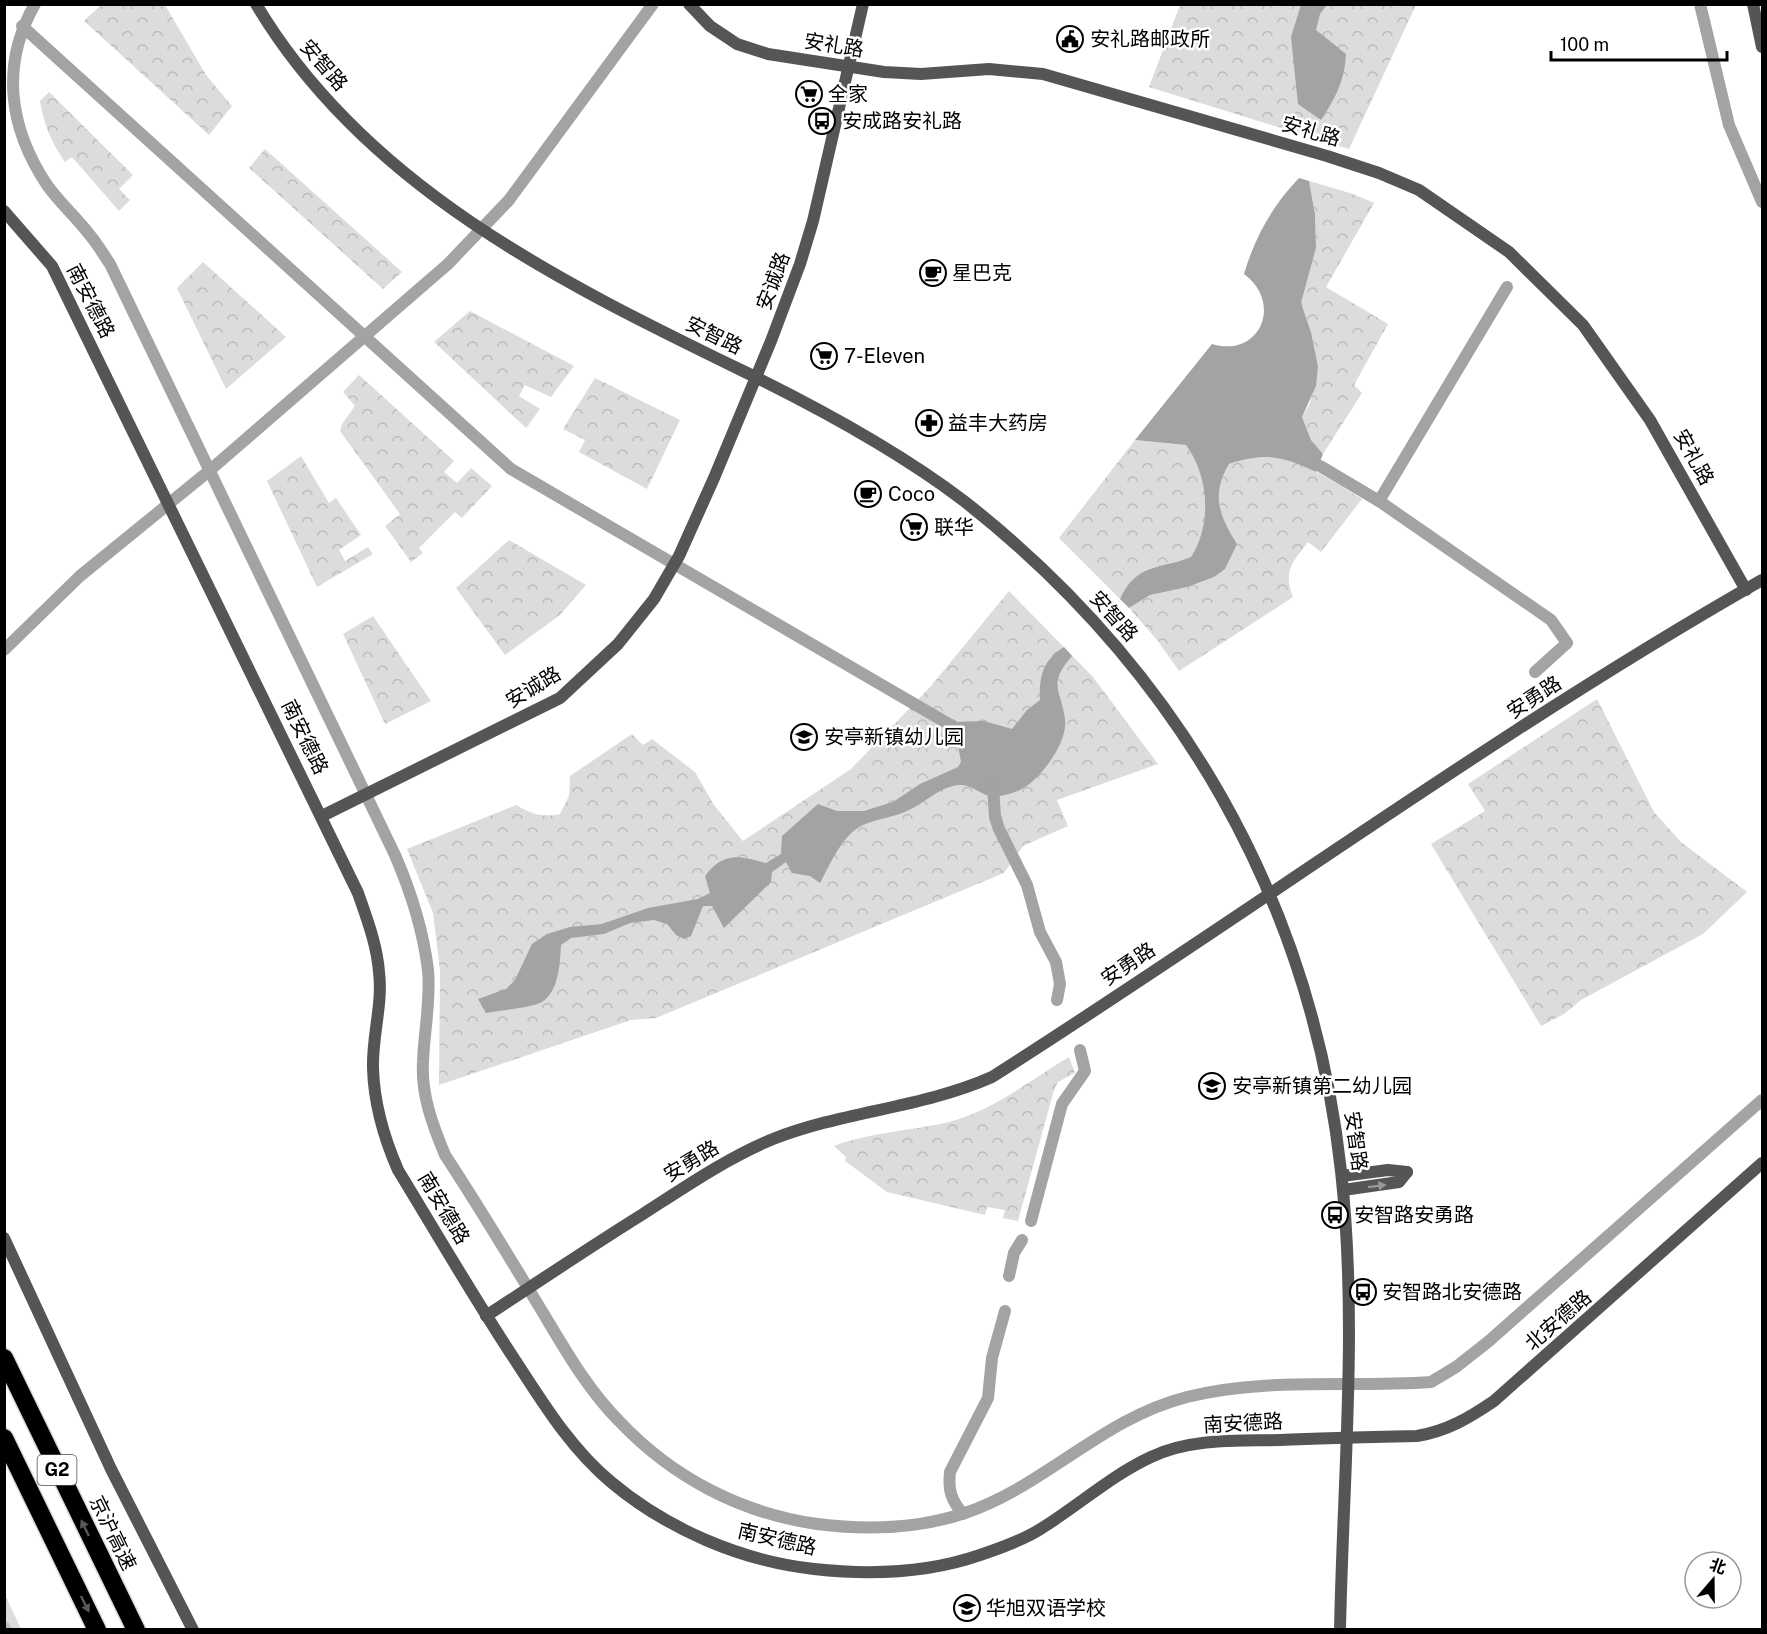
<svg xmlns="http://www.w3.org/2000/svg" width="1767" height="1634" font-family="'Public Sans','Noto Sans SC',sans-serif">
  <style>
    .forest { fill: url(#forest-firs) }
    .park { fill: url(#park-crowns) }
    .water { fill: #a3a3a3 }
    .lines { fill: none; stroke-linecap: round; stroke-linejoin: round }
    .canal { stroke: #a3a3a3; stroke-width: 12 }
    .motorway-casing { stroke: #dbdbdb; stroke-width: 21 }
    .minor { stroke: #555; stroke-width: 12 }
    .tertiary { stroke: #555; stroke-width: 12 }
    .motorway { stroke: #000; stroke-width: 18 }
    .oneway { fill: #999 }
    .oneway2 { fill: #595959 }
    .labels { text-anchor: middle; stroke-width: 5; stroke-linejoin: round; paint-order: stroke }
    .shield { fill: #fff; stroke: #4c4c4c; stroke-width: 1.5 }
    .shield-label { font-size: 18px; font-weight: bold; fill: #000 }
    .poi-label { font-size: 20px; fill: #000; stroke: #fff; text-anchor: start }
    .street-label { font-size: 20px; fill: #000; stroke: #fff }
  </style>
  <defs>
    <pattern id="forest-firs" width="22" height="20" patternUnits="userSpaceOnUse" patternTransform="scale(1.5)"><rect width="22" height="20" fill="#dcdcdc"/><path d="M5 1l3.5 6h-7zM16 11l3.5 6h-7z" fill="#bbb"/></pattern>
    <pattern id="park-crowns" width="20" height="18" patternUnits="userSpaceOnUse" patternTransform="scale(1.5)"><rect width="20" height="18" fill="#dcdcdc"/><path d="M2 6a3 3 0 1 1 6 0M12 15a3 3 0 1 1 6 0" fill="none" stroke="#bbb"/></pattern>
  </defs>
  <rect width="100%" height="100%" fill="#fff"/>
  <path class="forest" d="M5,1595L21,1629H5Z"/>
  <g class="park">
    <path d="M101,5H165L206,75L232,106L209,135L84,21Z"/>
    <path d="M1180,5H1416L1349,149L1149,87Z"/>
    <path d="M49,92L133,175L119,189L130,200L119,211L72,157L65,162C51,142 44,125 40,101Z"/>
    <path d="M265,149L402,272L383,289L249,168Z"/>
    <path d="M1309,181L1353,194L1374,203L1326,287L1388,324L1354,385L1362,393L1323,454L1311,440L1302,417L1310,403L1318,366L1311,332L1301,303L1316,248L1315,214Z"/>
    <path d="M203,262L286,337L226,389L177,288Z"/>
    <path d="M470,311L574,366L551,397L525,385L519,396L540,409L526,428L434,342Z"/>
    <path d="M359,375L454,461L444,472L457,483L471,468L492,486L462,518L455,512L419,548L423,553L411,562L385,526L400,514L340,431L342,424L355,406L343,392Z"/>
    <path d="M595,378L680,420L647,489L579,452L585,440L563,429Z"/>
    <path d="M1135,440L1186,445C1209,477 1212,524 1191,557C1161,568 1136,564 1120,599L1059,538Z"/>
    <path d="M301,456L329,503L336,498L361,535L339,550L345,561L368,547L373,554L317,587L267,481Z"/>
    <path d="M1271,456C1305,462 1333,481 1362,499L1321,552L1308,542C1292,563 1283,571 1293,597L1179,671L1158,641L1129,608L1150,595L1214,577L1237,544C1219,515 1211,495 1229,464L1252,457Z"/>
    <path d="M509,540L586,585L560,615L505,655L456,588Z"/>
    <path d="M1009,591L1093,677L1158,764L1057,800L1068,826L1023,846L1004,873L656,1018L631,1020L439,1085L440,971L433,913L407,849L516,805C532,814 542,818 560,814L569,796L570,776L632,734L643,745L652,739L695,772L714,805L743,841L851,769L931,686Z"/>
    <path d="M373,616L431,701L385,724L343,634Z"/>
    <path d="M1597,699L1654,812L1681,842L1747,892L1703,934L1581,1000L1564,1014L1541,1026L1431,844L1485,811L1468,784Z"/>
    <path d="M1069,1057L1075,1073L1058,1082L1054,1090L1018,1221L1003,1218L1005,1210L987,1207L985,1215L887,1192L845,1161L846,1157L834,1146C874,1131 916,1131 956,1120C997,1108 1033,1078 1069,1057Z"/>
  </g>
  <g class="water">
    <path d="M1301,5H1327L1320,14L1316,30L1346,54C1345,80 1335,99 1321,120L1298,104L1291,37Z"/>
    <path d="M1299,178L1309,181L1315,214L1316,248L1301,303L1311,332L1318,366L1316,386L1302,417L1311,440L1323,454L1316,472C1283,456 1265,452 1229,464C1211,495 1219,515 1237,544L1225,569L1214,577L1187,587L1150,595L1129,608L1120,599C1136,563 1161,569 1191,557C1212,524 1209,477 1186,445L1135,440L1212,344C1259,358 1284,304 1244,274C1255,237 1272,206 1299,178Z"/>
    <path d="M1064,647L1072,656C1047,685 1061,689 1065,719C1068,741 1045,772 1028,785C1019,792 1001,798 989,796C979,793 972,785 960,785C941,786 927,801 911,809C896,817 879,818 863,825C842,835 831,863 820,883L810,876L792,873L786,862L772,872L771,882L724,928L712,906H703L691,936L684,939L676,935L667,924L654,920L630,923L604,934L571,938L561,945C560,963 559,991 542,1002C534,1007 497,1011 486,1013L478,999L506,989L515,980L532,944L547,934L570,927L602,924L648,908L698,899L710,893L705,876C724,851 740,856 766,863L781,854L782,836L818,804L837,811H864L893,802L920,784L958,767L961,762L958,745L946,732L952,722L984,721L1012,729L1027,710L1040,700C1039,676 1043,660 1064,647Z"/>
  </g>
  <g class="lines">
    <g class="canal">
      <path d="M35,4C0,65 9,128 47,185C59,202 76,217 89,234C97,243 103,254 110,264L395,855C411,892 423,929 428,970C431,1000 424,1032 423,1062C421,1095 433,1126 445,1155C476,1202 505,1250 534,1298C560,1340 584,1386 619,1421C672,1477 740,1513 817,1524C865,1530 918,1529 965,1513C1047,1485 1101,1419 1187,1397C1266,1377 1350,1388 1431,1382L1456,1367L1489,1341L1762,1100"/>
      <path d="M1700,4L1729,125L1762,202"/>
      <path d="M22,26L511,469L959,730"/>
      <path d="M1320,466L1379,501L1551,620L1567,643L1535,672"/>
      <path d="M1379,501L1507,287"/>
      <path d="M4,650L80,576L209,471L448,264L509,200L653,4"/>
      <path d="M993,786L995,817L999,829L1027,885L1040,932L1056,962L1060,984L1057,1000"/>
      <path d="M1031,1221L1062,1104L1085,1071L1080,1050"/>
      <path d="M1009,1276L1014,1253L1022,1240"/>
      <path d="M963,1514C951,1500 948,1490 950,1472L988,1398L992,1358L1005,1311"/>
    </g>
    <defs>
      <g id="motorway">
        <path d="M4,1358L136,1630"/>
        <path d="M4,1438L97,1630"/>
      </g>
    </defs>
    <use href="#motorway" class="motorway-casing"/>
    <g class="minor">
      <path d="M689,4L710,26L737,44L768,54L884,72L921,74L989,69L1043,74L1327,156L1379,173L1419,190L1509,252L1583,325L1650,420L1746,590"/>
      <path d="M322,816L560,698L618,644L654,599L679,556L714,478L771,341L800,264L813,221L863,4"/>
      <path d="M1342,1176L1388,1170L1407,1172"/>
      <path d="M1343,1190L1399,1182L1407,1172"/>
      <path d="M4,1238L111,1469L193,1630"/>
      <path d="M486,1316C538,1282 590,1247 643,1214C685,1187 727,1158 773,1139C844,1111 922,1108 992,1077C1250,913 1497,731 1762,580"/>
    </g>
    <g class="tertiary">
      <path d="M256,4C364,186 560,282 743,371C819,408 897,450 964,501C1178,669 1311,899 1341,1171C1358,1324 1343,1476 1340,1630"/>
      <path d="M1753,4L1762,47"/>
      <path d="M4,211L52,266L358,893C367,919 377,945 379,972C383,1004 372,1036 373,1068C374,1104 384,1138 398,1170C437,1234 474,1298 515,1360C543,1403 571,1449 611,1482C667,1529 741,1561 814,1569C868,1575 928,1573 980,1555C1001,1548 1024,1540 1042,1528C1079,1505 1112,1475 1151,1457C1190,1438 1238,1441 1280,1440C1325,1438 1371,1437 1417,1436C1447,1431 1469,1418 1494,1401L1762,1163"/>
    </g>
    <use href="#motorway" class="motorway"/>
  </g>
  <defs><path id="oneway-solid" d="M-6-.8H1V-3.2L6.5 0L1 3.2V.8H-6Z" transform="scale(1.5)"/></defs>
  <use class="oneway" href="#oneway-solid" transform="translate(1377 1186) rotate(-7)"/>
  <g class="oneway2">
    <use href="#oneway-solid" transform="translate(85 1528) rotate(-116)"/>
    <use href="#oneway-solid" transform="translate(85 1604) rotate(63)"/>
  </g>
  <defs>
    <symbol id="civic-ring" viewBox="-11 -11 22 22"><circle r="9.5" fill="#fff" stroke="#000" stroke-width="1.5"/><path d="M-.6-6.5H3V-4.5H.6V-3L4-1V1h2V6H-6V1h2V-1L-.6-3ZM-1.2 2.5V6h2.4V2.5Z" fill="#000"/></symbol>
    <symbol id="supermarket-ring" viewBox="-11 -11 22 22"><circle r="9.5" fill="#fff" stroke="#000" stroke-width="1.5"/><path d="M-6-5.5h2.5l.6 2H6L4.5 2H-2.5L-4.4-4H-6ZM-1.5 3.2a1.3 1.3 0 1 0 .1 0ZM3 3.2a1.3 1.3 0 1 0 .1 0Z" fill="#000"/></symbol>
    <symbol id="bus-ring" viewBox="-11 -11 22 22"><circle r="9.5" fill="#fff" stroke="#000" stroke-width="1.5"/><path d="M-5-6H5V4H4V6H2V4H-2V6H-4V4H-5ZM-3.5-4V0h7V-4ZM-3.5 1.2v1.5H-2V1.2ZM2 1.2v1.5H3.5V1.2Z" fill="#000"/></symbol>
    <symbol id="cafe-ring" viewBox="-11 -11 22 22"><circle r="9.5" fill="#fff" stroke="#000" stroke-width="1.5"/><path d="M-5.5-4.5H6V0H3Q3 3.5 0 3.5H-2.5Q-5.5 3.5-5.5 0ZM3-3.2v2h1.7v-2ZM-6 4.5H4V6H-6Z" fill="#000"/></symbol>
    <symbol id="pharmacy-ring" viewBox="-11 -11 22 22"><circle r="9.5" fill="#fff" stroke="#000" stroke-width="1.5"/><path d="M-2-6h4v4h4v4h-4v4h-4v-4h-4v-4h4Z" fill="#000"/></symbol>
    <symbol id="school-ring" viewBox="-11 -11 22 22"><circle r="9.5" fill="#fff" stroke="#000" stroke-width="1.5"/><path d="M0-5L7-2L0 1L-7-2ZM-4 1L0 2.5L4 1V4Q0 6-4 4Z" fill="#000"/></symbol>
  </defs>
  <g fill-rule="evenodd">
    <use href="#civic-ring" x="1055" y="24" width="30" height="30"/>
    <use href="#supermarket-ring" x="794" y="79" width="30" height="30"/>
    <use href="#bus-ring" x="807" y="106" width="30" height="30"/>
    <use href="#cafe-ring" x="918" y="258" width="30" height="30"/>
    <use href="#supermarket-ring" x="809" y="341" width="30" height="30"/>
    <use href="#pharmacy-ring" x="914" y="408" width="30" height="30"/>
    <use href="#cafe-ring" x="853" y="479" width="30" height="30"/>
    <use href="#supermarket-ring" x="899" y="512" width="30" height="30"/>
    <use href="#school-ring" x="789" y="722" width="30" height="30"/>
    <use href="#school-ring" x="1197" y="1071" width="30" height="30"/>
    <use href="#bus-ring" x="1320" y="1200" width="30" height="30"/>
    <use href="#bus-ring" x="1348" y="1277" width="30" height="30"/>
    <use href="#school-ring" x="952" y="1593" width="30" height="30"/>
  </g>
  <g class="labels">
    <rect class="shield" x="37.5" y="1455" width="39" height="30" rx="4.5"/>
    <g class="shield-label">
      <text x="57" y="1476">G2</text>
    </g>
    <g class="poi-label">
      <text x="1090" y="46">安礼路邮政所</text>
      <text x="828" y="101">全家</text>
      <text x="842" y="128">安成路安礼路</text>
      <text x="952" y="280">星巴克</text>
      <text x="844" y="363">7-Eleven</text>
      <text x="948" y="430">益丰大药房</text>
      <text x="888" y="501">Coco</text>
      <text x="934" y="534">联华</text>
      <text x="824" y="744">安亭新镇幼儿园</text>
      <text x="1232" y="1093">安亭新镇第二幼儿园</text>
      <text x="1354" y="1222">安智路安勇路</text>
      <text x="1382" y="1299">安智路北安德路</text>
      <text x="986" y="1615">华旭双语学校</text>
    </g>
    <g class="street-label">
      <text transform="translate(834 45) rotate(9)" y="7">安礼路</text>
      <text transform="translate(324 65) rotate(49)" y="7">安智路</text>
      <text transform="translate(1311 131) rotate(16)" y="7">安礼路</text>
      <text transform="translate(773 281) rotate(-70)" y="7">安诚路</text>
      <text transform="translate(91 301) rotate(63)" y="7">南安德路</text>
      <text transform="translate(714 335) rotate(26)" y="7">安智路</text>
      <text transform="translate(1694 457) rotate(61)" y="7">安礼路</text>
      <text transform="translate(1114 616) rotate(48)" y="7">安智路</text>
      <text transform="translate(533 687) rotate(-31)" y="7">安诚路</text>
      <text transform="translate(1534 697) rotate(-33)" y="7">安勇路</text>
      <text transform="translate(305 737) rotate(64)" y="7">南安德路</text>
      <text transform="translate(1128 964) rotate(-34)" y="7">安勇路</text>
      <text transform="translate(1356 1141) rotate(82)" y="7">安智路</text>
      <text transform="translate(691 1161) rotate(-31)" y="7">安勇路</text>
      <text transform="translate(444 1208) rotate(59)" y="7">南安德路</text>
      <text transform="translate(1558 1320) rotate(-41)" y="7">北安德路</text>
      <text transform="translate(1243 1423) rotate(-3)" y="7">南安德路</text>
      <text transform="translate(113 1533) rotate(64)" y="7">京沪高速</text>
      <text transform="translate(777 1539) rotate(13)" y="7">南安德路</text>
    </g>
  </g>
  <rect width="1767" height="1634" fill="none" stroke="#000000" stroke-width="12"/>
  <g transform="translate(1713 1580) rotate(20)"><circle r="28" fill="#ffffff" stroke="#999999" stroke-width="1.5"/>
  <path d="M0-4.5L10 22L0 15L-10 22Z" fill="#000000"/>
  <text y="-9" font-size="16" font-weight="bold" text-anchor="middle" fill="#000000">北</text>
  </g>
  <path d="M1551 51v9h176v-9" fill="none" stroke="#000000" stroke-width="3"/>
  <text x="1560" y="51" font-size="18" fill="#000000" stroke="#ffffff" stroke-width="4.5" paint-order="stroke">100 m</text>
</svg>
